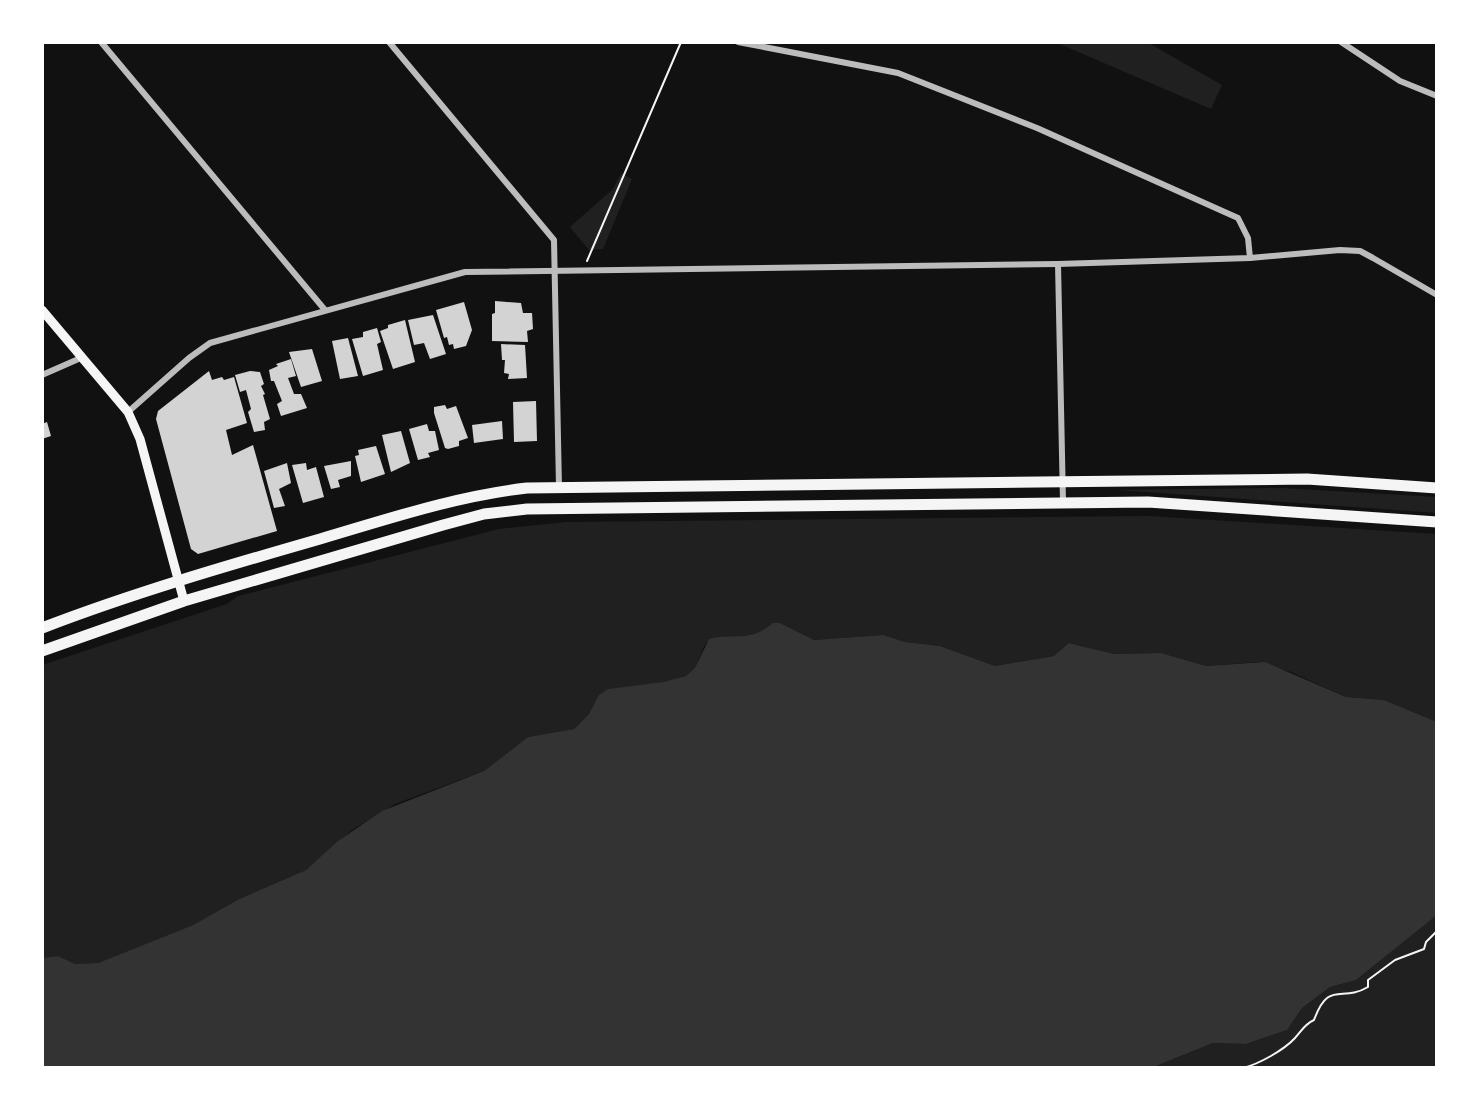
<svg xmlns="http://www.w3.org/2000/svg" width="1479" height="1110" font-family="'Roboto Condensed',sans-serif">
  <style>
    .green { fill: #202020 }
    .water { fill: #333 }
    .building { fill: #d3d3d3 }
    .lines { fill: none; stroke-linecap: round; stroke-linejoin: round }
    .path { stroke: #f5f5f5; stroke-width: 2 }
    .minor { stroke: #bcbcbc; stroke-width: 6 }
    .secondary { stroke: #f5f5f5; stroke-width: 9 }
    .trunk { stroke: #f5f5f5; stroke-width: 11 }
  </style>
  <rect width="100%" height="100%" fill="#111"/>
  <g class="green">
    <path d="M1055,42H1147L1222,85L1211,109Z"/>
    <path d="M621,173L632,179L603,249L589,250L570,227L613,189Z"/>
    <path d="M1282,488L1437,497V513L1119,490Z"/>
    <path d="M1148,516L1437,534V722L1384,700L1346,697L1291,672L1258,662L1206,666L1161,653L1114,654L1070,643L1054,656L995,666L940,646L905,642L885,635L814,640L780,623H773C767,629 762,634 753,636C740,639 721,633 710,640C700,646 701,663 692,672C678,685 627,687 608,689L589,714L574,729L528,737L484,771L395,804L352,830L306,870L239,899L193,925L98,963L75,964L58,956L42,958V665L227,604L238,596L499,529L566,522Z"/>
    <path d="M1437,915V1068H1151L1213,1043L1246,1044L1287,1030L1302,1008L1330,987L1356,980Z"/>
  </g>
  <path class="water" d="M773,623H780L814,640L884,635L905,642L940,646L995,666L1054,656L1069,643L1114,654L1161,653L1206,666L1265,662L1346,697L1384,700L1437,722V915L1356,980L1330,987L1302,1008L1287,1030L1246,1044L1213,1043L1151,1068H42V958L58,956L75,964L98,963L193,925L239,899L306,870L338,841L382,811L484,771L528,737L574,729L589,714L599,695L608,689L664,682L686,676L695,668L709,639C736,632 748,644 773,623Z"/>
  <g class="building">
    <path d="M495,301L521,303L523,313H532L533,329L527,331L528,342L492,341V314L495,313Z"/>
    <path d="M464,302L472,330L466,346L454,349L453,344L449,345L447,337L444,338L436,310Z"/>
    <path d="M433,315L446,354L430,359L424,343L414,345L408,320Z"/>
    <path d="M405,320L415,362L393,369L380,331L388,328V325Z"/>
    <path d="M377,328L381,342L377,344L383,370L363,376L352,339L363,337V332Z"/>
    <path d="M348,338L358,376L340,379L332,341Z"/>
    <path d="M501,344L525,345L527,378L508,379L509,374L504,373L505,360H502Z"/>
    <path d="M312,349L322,381L301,387L289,352Z"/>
    <path d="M291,359L296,376L288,378L294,394H301L307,408L281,416L277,404L282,401L274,381H271L269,370L278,366L276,364Z"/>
    <path d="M209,371L212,380L222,377L224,380L234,377L247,423L226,430L232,455L253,445L277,531L198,554L191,549L156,419L158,411Z"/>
    <path d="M250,371L260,372L264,384L261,386L265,394L263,395L270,419L264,422L265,430L254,432L248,412L251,409L246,390L240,392L235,375Z"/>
    <path d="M536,401L537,441L514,442L513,402Z"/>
    <path d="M445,405L447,409L456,406L468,438L459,441V446L448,449L445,448L434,413V407Z"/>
    <path d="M502,421L503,439L474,443L472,425Z"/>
    <path d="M47,422L51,436L42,439V424Z"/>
    <path d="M427,424L429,431H435L439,450L428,453L430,457L418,460L409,429Z"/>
    <path d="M401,431L410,463L391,472L382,435Z"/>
    <path d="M376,446L385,474L361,482L355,456L359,455L358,450Z"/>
    <path d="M351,461V476L338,480L340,487L331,489L324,466Z"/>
    <path d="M287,463L291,483L279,489L285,506L274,508L264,471Z"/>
    <path d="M306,463L307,470L316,467L324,497L303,503L292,465Z"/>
  </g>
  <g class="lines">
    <g class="path">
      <path d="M587,261L681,42"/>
      <path d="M1243,1068C1259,1064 1284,1050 1295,1038C1302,1030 1305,1024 1314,1020C1329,979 1341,1003 1368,987V980L1395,960L1424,949L1426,942L1437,931"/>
    </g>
    <g class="minor">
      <path d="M101,42L325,310"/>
      <path d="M389,42L554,240L559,487"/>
      <path d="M738,42L898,73L1037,128L1238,218L1248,238L1250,258"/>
      <path d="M1341,42L1400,81L1437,96"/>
      <path d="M1058,264L1063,502"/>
      <path d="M42,375L83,357"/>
      <path d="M128,412L189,358L210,343L465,272L1058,264L1250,258L1340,250L1360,251L1373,258L1437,295"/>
    </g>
    <path class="secondary" d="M42,310L128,412L140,439L184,601"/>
    <g class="trunk">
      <path d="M42,628C133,593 226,566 320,539C388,519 456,496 527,488L1307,479L1437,488"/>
      <path d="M42,651L184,601L443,525L484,514L527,509L1148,502L1437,522"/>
    </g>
  </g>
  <rect width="1479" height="1110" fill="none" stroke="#ffffff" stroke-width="88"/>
</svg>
